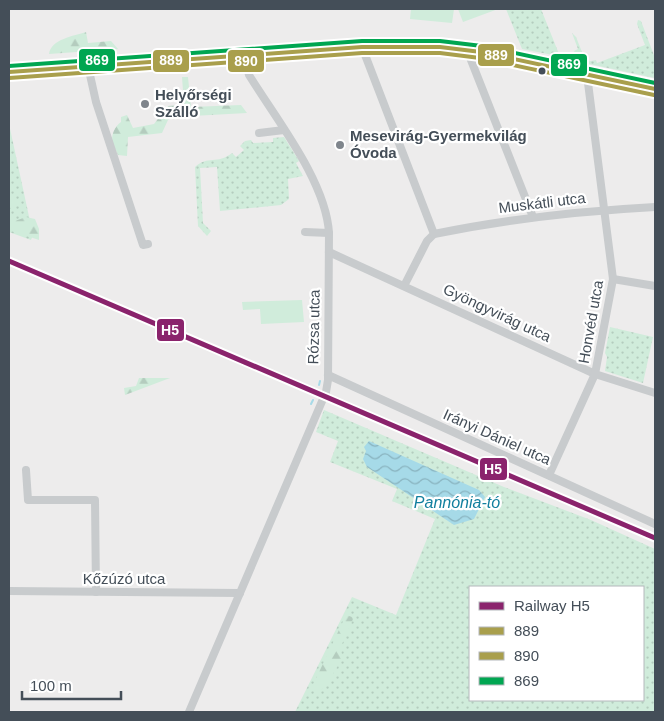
<svg xmlns="http://www.w3.org/2000/svg" width="664" height="721" font-family="Arial,sans-serif">
  <style>
    .grass { fill: url(#grass-dots); fill-rule: evenodd }
    .forest { fill: url(#forest-firs) }
    .pitch { fill: #d0ecdb }
    .water { fill: url(#water-waves) }
    .lines { fill: none; stroke-linecap: round; stroke-linejoin: round }
    .stream { stroke: #a6dae8; stroke-width: 2 }
    .minor { stroke: #c8cbcd; stroke-width: 8 }
    .primary { stroke: #c3c7cb; stroke-width: 11 }
    .bus-1-casing { stroke: #fff; stroke-width: 8 }
    .bus-2-casing { stroke: #fff; stroke-width: 8 }
    .bus-3-casing { stroke: #fff; stroke-width: 8 }
    .bus-1 { stroke: #a99f4c; stroke-width: 4 }
    .bus-2 { stroke: #a99f4c; stroke-width: 4 }
    .bus-3 { stroke: #00a651; stroke-width: 4 }
    .rail-1-casing { stroke: #fff; stroke-width: 9 }
    .rail-1 { stroke: #8a236c; stroke-width: 5 }
    .bus-dot { fill: #444e58; stroke: #fff; stroke-width: 2 }
    .poi-dot { fill: #7f858c; stroke: #fff; stroke-width: 2 }
    .labels { text-anchor: middle; stroke-width: 4.5; stroke-linejoin: round; paint-order: stroke }
    .poi-label { font-size: 15px; font-weight: bold; fill: #444e58; stroke: #fff; text-anchor: start }
    .street-label { font-size: 15px; fill: #444e58; stroke: #fff }
    .water-label { font-size: 16px; font-style: italic; fill: #117f9e; stroke: #fff }
    .line-badge { stroke: #fff; stroke-width: 2 }
    .badge-label { font-size: 14px; text-anchor: middle; font-weight: bold; fill: #fff }
  </style>
  <defs>
    <pattern id="grass-dots" width="8" height="8" patternUnits="userSpaceOnUse" patternTransform="scale(1.25)"><rect width="8" height="8" fill="#d0ecdb"/><path d="M2 2h.1M6 6h.1" fill="none" stroke="#b4ccbe" stroke-width="1.8" stroke-linecap="round"/></pattern>
    <pattern id="forest-firs" width="22" height="20" patternUnits="userSpaceOnUse" patternTransform="scale(1.25)"><rect width="22" height="20" fill="#d0ecdb"/><path d="M5 1l3.5 6h-7zM16 11l3.5 6h-7z" fill="#b4ccbe"/></pattern>
    <pattern id="water-waves" width="16" height="10" patternUnits="userSpaceOnUse" patternTransform="scale(1.25)"><rect width="16" height="10" fill="#a6dae8"/><path d="M0 5q4-4 8 0t8 0" fill="none" stroke="#89b3bf"/></pattern>
  </defs>
  <rect width="100%" height="100%" fill="#edecec"/>
  <g class="grass">
    <path d="M506,9H541L559,54L558,56L522,49Z"/>
    <path d="M638,20L641,21L655,58V78L580,62L574,51L578,49L572,33L576,37L586,62L596,60L597,63L645,45L637,24Z"/>
    <path d="M9,124L33,235L31,240L9,232Z"/>
    <path d="M284,137L299,161L296,163L303,176L288,179L289,199L281,205L220,211L217,167L200,168L203,223L211,231L207,236L198,226L195,167C208,155 217,165 232,153L236,157L244,150L240,146L245,141L251,140L253,143L273,142V138Z"/>
    <path d="M610,327L653,337L643,383L605,371L607,357L605,353Z"/>
    <path d="M324,410L504,487L591,520L655,549V712H295L352,597L396,615L435,519L392,501L397,489L330,462L338,441L316,432ZM470,587H643V700H470Z"/>
  </g>
  <g class="forest">
    <path d="M86,32L88,43L111,41L118,49L49,54C51,39 74,36 86,32Z"/>
    <path d="M182,77H188L191,107L241,105L247,113L174,117L168,120L162,133L128,137L127,156L118,155C117,151 114,148 113,144C110,136 115,126 121,122V117L127,115L133,128L154,124L168,106L184,105Z"/>
    <path d="M14,194L16,202L9,213L15,221L26,217L35,219L39,229V240L9,230V195Z"/>
    <path d="M139,378H170L125,395L124,388L136,386Z"/>
    <path d="M346,615L352,617L353,619L342,644L341,660L325,688L317,691L312,687Z"/>
  </g>
  <g class="pitch">
    <path d="M411,9H454L452,23L410,19Z"/>
    <path d="M458,9H498L463,22Z"/>
    <path d="M302,300L304,322L261,324L260,309L243,310L242,302Z"/>
  </g>
  <path class="water" d="M369,441L479,490L485,497L474,519L454,525L367,467L363,459L366,451L364,447Z"/>
  <g class="lines">
    <g class="stream">
      <path d="M319,385L320,381"/>
      <path d="M311,404L313,400"/>
    </g>
    <g class="minor">
      <path d="M362,47L434,234L427,241L404,286"/>
      <path d="M467,50L533,217"/>
      <path d="M88,66L96,102L143,245L148,244"/>
      <path d="M259,133L284,130"/>
      <path d="M305,232L329,233"/>
      <path d="M434,234C507,219 580,211 655,207"/>
      <path d="M329,252L595,374L655,393"/>
      <path d="M613,279L655,286"/>
      <path d="M328,375L655,524"/>
      <path d="M26,470L28,500H95L96,592"/>
      <path d="M549,475L595,374L613,279L587,75"/>
      <path d="M9,591L240,593"/>
      <path d="M189,712L326,392L328,380L329,233C326,181 276,119 249,75L244,56"/>
    </g>
    <path class="primary" d="M9,72L362,47H440L481,52L655,89"/>
    <defs>
      <path id="bus-1" d="M9,72L362,47H440L481,52L655,89"/>
      <path id="bus-2" d="M9,78L362,53H440L480,58L654,95"/>
      <path id="bus-3" d="M9,66L362,41H440L482,46L655,83"/>
    </defs>
    <use href="#bus-1" class="bus-1-casing"/>
    <use href="#bus-2" class="bus-2-casing"/>
    <use href="#bus-3" class="bus-3-casing"/>
    <use href="#bus-1" class="bus-1"/>
    <use href="#bus-2" class="bus-2"/>
    <use href="#bus-3" class="bus-3"/>
    <defs>
      <path id="rail-1" d="M9,261L655,538"/>
    </defs>
    <use href="#rail-1" class="rail-1-casing"/>
    <use href="#rail-1" class="rail-1"/>
  </g>
  <circle class="bus-dot" cx="542" cy="71" r="4.5"/>
  <g class="poi-dot">
    <circle cx="145" cy="104" r="5"/>
    <circle cx="340" cy="145" r="5"/>
  </g>
  <g class="labels">
    <g class="poi-label">
      <text x="155" y="100">Helyőrségi<tspan x="155" dy="17">Szálló</tspan></text>
      <text x="350" y="141">Mesevirág-Gyermekvilág<tspan x="350" dy="17">Óvoda</tspan></text>
    </g>
    <g class="street-label">
      <text transform="translate(542 203) rotate(-7)" y="5">Muskátli utca</text>
      <text transform="translate(497 313) rotate(25)" y="5">Gyöngyvirág utca</text>
      <text transform="translate(591 322) rotate(-80)" y="5">Honvéd utca</text>
      <text transform="translate(314 327) rotate(-89)" y="5">Rózsa utca</text>
      <text transform="translate(497 437) rotate(24)" y="5">Irányi Dániel utca</text>
      <text x="124" y="584">Kőzúzó utca</text>
    </g>
    <g class="water-label">
      <text x="457" y="508">Pannónia-tó</text>
    </g>
  </g>
  <g class="line-badge">
    <rect x="477" y="43" width="38" height="24" rx="5" fill="#a99f4c"/>
    <rect x="78" y="48" width="38" height="24" rx="5" fill="#00a651"/>
    <rect x="152" y="49" width="38" height="24" rx="5" fill="#a99f4c"/>
    <rect x="227" y="49" width="38" height="24" rx="5" fill="#a99f4c"/>
    <rect x="550" y="53" width="38" height="24" rx="5" fill="#00a651"/>
    <rect x="156" y="318" width="29" height="24" rx="5" fill="#8a236c"/>
    <rect x="479" y="457" width="29" height="24" rx="5" fill="#8a236c"/>
  </g>
  <g class="badge-label">
    <text x="496" y="60">889</text>
    <text x="97" y="65">869</text>
    <text x="171" y="65">889</text>
    <text x="246" y="66">890</text>
    <text x="569" y="69">869</text>
    <text x="170" y="335">H5</text>
    <text x="493" y="474">H5</text>
  </g>
  <rect width="664" height="721" fill="none" stroke="#444e58" stroke-width="20"/>
  <rect x="469" y="586" width="175" height="115" fill="#ffffff" stroke="#b4b8bc"/>
  <rect x="479" y="602" width="25" height="8" fill="#8a236c" stroke="#b4b8bc"/>
  <text x="514" y="611" font-size="15" fill="#444e58">Railway H5</text>
  <rect x="479" y="627" width="25" height="8" fill="#a99f4c" stroke="#b4b8bc"/>
  <text x="514" y="636" font-size="15" fill="#444e58">889</text>
  <rect x="479" y="652" width="25" height="8" fill="#a99f4c" stroke="#b4b8bc"/>
  <text x="514" y="661" font-size="15" fill="#444e58">890</text>
  <rect x="479" y="677" width="25" height="8" fill="#00a651" stroke="#b4b8bc"/>
  <text x="514" y="686" font-size="15" fill="#444e58">869</text>
  <path d="M22 691v8h99v-8" fill="none" stroke="#444e58" stroke-width="2.5"/>
  <text x="30" y="691" font-size="15" fill="#444e58" stroke="#ffffff" stroke-width="4" paint-order="stroke">100 m</text>
</svg>
